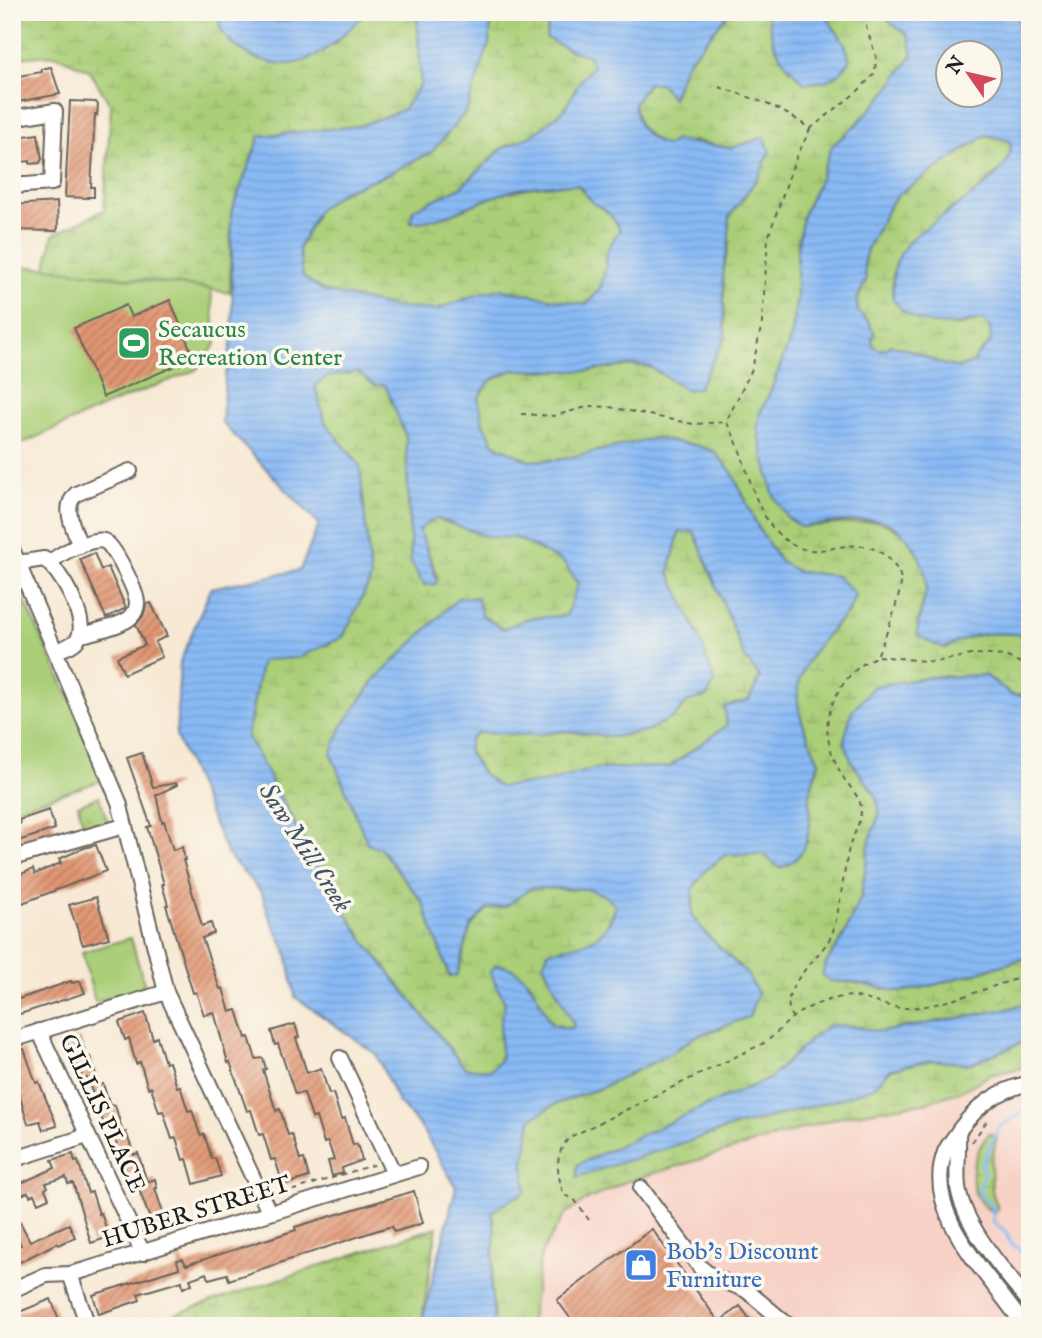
<svg xmlns="http://www.w3.org/2000/svg" width="1042" height="1338" font-family="'IM FELL English',serif">
  <style>
    .built { fill: #f7d1c6 }
    .grass { fill: url(#grass-dots); stroke: #63764a; stroke-width: 2 }
    .wetland { fill: url(#wetland-marsh); stroke: #63764a; stroke-width: 2 }
    .park { fill: #aacf78; stroke: #63764a; stroke-width: 2 }
    .water { fill: url(#water-rules); stroke: #526b88; stroke-width: 2; fill-rule: evenodd }
    .lines { fill: none; stroke-linecap: round; stroke-linejoin: round }
    .stream { stroke: #89baf5; stroke-width: 3.5 }
    .building { fill: url(#building-hatch) }
    .minor-casing { stroke: #69645c; stroke-width: 18 }
    .path { stroke: #69645c; stroke-width: 2; stroke-dasharray: 5 5; stroke-linecap: butt }
    .minor { stroke: #fff; stroke-width: 14 }
    .labels { text-anchor: middle; stroke-width: 7; stroke-linejoin: round; paint-order: stroke }
    .leisure-label { font-size: 24px; fill: #27864d; stroke: #fbf7ec; text-anchor: start }
    .street-label { font-size: 24px; fill: #1c1c1c; stroke: #fbf7ec }
    .shop-label { font-size: 24px; fill: #366cbe; stroke: #fbf7ec; text-anchor: start }
    .water-label { font-size: 26px; font-style: italic; fill: #425368; stroke: #fbf7ec }
  </style>
  <defs>
    <pattern id="grass-dots" width="8" height="8" patternUnits="userSpaceOnUse" patternTransform="scale(1.75)"><rect width="8" height="8" fill="#aacf78"/><path d="M2 2h.1M6 6h.1" fill="none" stroke="#92b167" stroke-width="1.8" stroke-linecap="round"/></pattern>
    <pattern id="wetland-marsh" width="20" height="14" patternUnits="userSpaceOnUse" patternTransform="scale(1.75)"><rect width="20" height="14" fill="#aacf78"/><path d="M1 5h8M5 5V1M11 12h8M15 12V8" fill="none" stroke="#92b167"/></pattern>
    <pattern id="water-rules" width="6" height="5" patternUnits="userSpaceOnUse" patternTransform="scale(1.75)"><rect width="6" height="5" fill="#89baf5"/><path d="M0 2.5h6" fill="none" stroke="#769fd1"/></pattern>
    <pattern id="building-hatch" width="6" height="6" patternUnits="userSpaceOnUse" patternTransform="scale(1.75)"><rect width="6" height="6" fill="#e19673"/><path d="M-1 1l2-2M0 6l6-6M5 7l2-2" fill="none" stroke="#b67a5e"/></pattern>
  </defs>
  <rect width="100%" height="100%" fill="#fbf7ec"/>
  <filter id="ink" filterUnits="userSpaceOnUse"><feTurbulence type="fractalNoise" baseFrequency=".0143" numOctaves="2"/><feDisplacementMap in="SourceGraphic" scale="14" xChannelSelector="R" yChannelSelector="G"/><feConvolveMatrix kernelMatrix="1 2 1 2 8 2 1 2 1" color-interpolation-filters="sRGB"/></filter>
  <filter id="wash" filterUnits="userSpaceOnUse"><feTurbulence type="fractalNoise" baseFrequency=".00686" numOctaves="4" result="noise"/><feDisplacementMap in="SourceGraphic" scale="28" xChannelSelector="R" yChannelSelector="G"/><feGaussianBlur stdDeviation="1.57" result="paint"/><feColorMatrix in="noise" values="0 0 0 0 0 0 0 0 0 0 0 0 0 0 0 0 0 1.4 0 .05"/><feComposite in="paint" operator="in"/></filter>
  <g filter="url(#wash)">
    <rect width="100%" height="100%" fill="#f7e9d4"/>
    <path class="built" d="M1030,1066V1326H530L541,1254L565,1214L587,1200L625,1182L844,1116L929,1102L963,1090L990,1075Z"/>
    <path class="grass" d="M99,796L108,822L85,829L78,805Z"/>
    <g class="wetland">
      <path d="M12,12H217C221,40 235,47 259,60L333,45L367,12H417L421,84L403,110L359,126L260,136L231,213L230,293C169,281 107,277 46,268L53,235L104,210L111,106L89,70L55,55L12,58Z"/>
      <path d="M256,12H299C286,26 269,23 256,12Z"/>
      <path d="M492,12H552L549,19L572,51L588,55L593,66L580,81L564,110L533,135L502,148L461,187L414,209L411,222C447,221 475,201 508,192C531,186 555,184 578,185L593,203L609,213L620,229C616,236 608,246 607,254C603,281 606,285 585,305L477,295L436,310L394,307L324,291L303,277L299,248L318,210L342,192L388,174L432,152L489,44Z"/>
      <path d="M730,12H765L770,20L773,41L790,69L845,44L828,19L827,12H882L891,23L908,35L913,54L885,94L857,124L832,146L817,186L803,215L797,250V297L792,334L772,388L760,413L800,527L880,521L907,536L924,565L927,588L917,625L945,648C977,631 994,632 1030,635V696L1012,695L985,675L932,677L874,686L851,761L875,794L880,812L870,840L861,897L842,939L825,965L830,981L852,982L900,992L934,985L1030,957V1002L1007,1009L881,1032L852,1026L810,1040L769,1079L696,1110L578,1165L577,1176L733,1127L836,1100L874,1087L891,1069L932,1060L970,1064L1030,1039V1066L990,1075L963,1090L929,1102L844,1116L625,1182L587,1200L565,1214L541,1254L530,1326H489L494,1319L491,1289L495,1231L492,1210L526,1191L524,1163L531,1119L556,1104L601,1088L670,1054L696,1036L723,1028L747,974L706,934L692,916L693,888L706,870L725,855L763,854L807,843L810,819V791L819,762C809,740 797,718 796,693C796,664 830,630 850,611L837,576L798,572L779,560L759,529L745,501L655,438L558,460L530,461L495,445L483,424L478,398L491,380L512,370L587,371L634,365L650,367L687,390L725,337L723,271L729,242V217L759,176L764,137L731,148L694,141L666,146L654,141L637,124L634,103L648,83H660L673,97L685,65Z"/>
      <path d="M1018,12H1030V46L1020,32Z"/>
      <path d="M986,135L1010,141V153L1005,166L964,202L950,209L896,263L892,281L893,300L956,326L982,320L987,322L990,327L992,342L976,357L975,362C943,376 939,358 911,351C901,348 888,350 877,349L873,345L869,322L858,312L857,300L866,280L864,260L868,247L889,207L898,195Z"/>
      <path d="M358,372L374,385H385L406,437L411,563L438,578L419,529L435,518L489,537L517,538L563,562L578,584L566,616L529,618L503,629L482,615L380,848L423,903L450,977L457,975L471,926L487,909L506,906L531,888L587,889L604,895L616,906C602,946 579,947 543,964L574,1025L569,1029L551,1024L529,981L490,972L505,1003L500,1023L501,1059L491,1070L465,1068L365,942L324,878L247,736L261,664L264,659L269,658L360,466L325,422L315,386L326,377Z"/>
      <path d="M694,531L745,658L760,677L749,700L728,725L669,767L594,769L543,783L499,788L482,773L468,750L470,739L476,733L536,735L566,731L615,737L646,731L674,717L688,701L699,636L668,572L679,533Z"/>
      <path d="M989,1134L997,1136L991,1162L992,1191L998,1209L995,1213C963,1198 969,1157 989,1134Z"/>
      <path d="M437,1227L421,1326H156L151,1322Z"/>
    </g>
    <g class="park">
      <path d="M12,266L46,268L211,289L216,344L196,370L117,401L12,448Z"/>
      <path d="M12,573L107,779L12,810Z"/>
      <path d="M131,938L145,987L95,1002L82,952Z"/>
    </g>
    <g class="water">
      <path d="M217,12C228,12 242,10 252,12C270,15 279,33 299,12H367C331,47 300,83 247,53C227,42 220,34 217,12Z"/>
      <path d="M417,12H492L489,44L466,112L432,152L388,174L342,192L318,210L299,248L303,277L324,291L394,307L436,310L477,295L499,289L586,305C606,284 603,281 607,254C608,246 616,236 620,229L609,213L593,203L578,185C555,184 531,185 508,192C474,201 446,222 410,222L414,209L461,187L503,148L533,135L564,110L580,81L593,66L588,55L572,51L546,38L549,19L552,12H730L685,65L672,98L660,83H648L634,104C637,127 643,136 666,146L675,140L731,148L765,137L770,152L759,176L729,217V242L723,271L725,338L698,388L687,390L650,367L634,365L587,371L512,370L491,380L478,398L483,424L495,445L530,461L558,460L655,438L699,446L715,452L732,472L759,529L779,560L798,572L837,576L855,594C849,618 842,615 828,633C785,685 793,704 819,762C816,772 811,783 810,794C808,824 815,855 780,868L763,854L725,855L706,870L693,888L692,916L706,934L747,974L758,993L749,1017L696,1036L670,1054L601,1088L556,1104L531,1119L524,1163L526,1191L492,1211L495,1231L491,1289L494,1320L489,1326H421L456,1187L420,1126L398,1102L376,1054L295,997L287,953L268,914L262,893L227,854L176,736L180,662L211,588L300,570L319,524L222,423L225,377L233,334L231,213L260,136L359,126L403,110L421,84ZM358,372L374,385H385L406,437L411,563L424,585L437,584C438,576 423,541 419,530L435,518L489,537L517,538L563,562L578,583L566,616L529,618L503,629L482,615L477,597L458,598L374,681L341,728L331,754L368,845L380,848L423,903L450,977L457,975L471,926L487,909L506,906L531,888L587,889L604,895L616,906C603,946 585,942 549,951L543,964L574,1025L570,1029L551,1024C538,998 529,967 496,965L490,972L505,1003L500,1023L501,1059L491,1070L465,1068L365,942L324,878L247,736L261,664L264,660L298,658L343,637L371,579L360,466L325,422L315,386L326,377ZM694,531L745,658L760,677L749,700L724,707L727,725L669,767L594,769L543,783L499,787L482,773L468,751L470,739L476,733L536,735L566,731L615,737L646,731L674,717L688,701L706,697L715,683L699,636L669,572L679,533Z"/>
      <path d="M765,12H827L828,19L845,44L850,61C837,79 828,83 804,83C792,71 778,57 773,40C769,30 771,22 765,12Z"/>
      <path d="M882,12H1018L1020,32L1030,46V635C993,632 978,630 945,648L933,644L917,635C917,618 926,603 926,587C927,562 907,527 881,521C867,517 816,525 800,527L787,517L773,494L757,427L760,413L772,388L792,334L797,297V250L803,215L817,186L832,146L857,124L885,94L913,54L908,35L891,23ZM990,52V94H948V52ZM986,135L1010,141C1021,180 923,219 904,248C893,263 892,281 893,300C916,330 948,327 982,320L990,327L991,342L976,357L975,362L960,368L942,364L910,350L890,345L885,350L877,349L873,345L872,338L875,335L869,322L858,312L857,300L866,280L864,260L868,247L889,207L898,195Z"/>
      <path d="M985,675L1012,695L1030,696V957L934,985L900,992L852,982L830,981L822,975L825,965L842,939L861,897L870,840L880,812L875,794L851,761L844,740L852,711L874,686L932,677Z"/>
      <path d="M1030,1002V1039L970,1064L932,1060L891,1069L874,1087L836,1100L733,1127L577,1177V1165L696,1110L769,1079L810,1040L829,1025L852,1026L881,1032L1007,1009Z"/>
    </g>
    <g class="lines">
      <path class="stream" d="M1030,1104L1024,1111L999,1127L982,1164L984,1173L979,1191L983,1199L989,1201L993,1210V1222L1006,1232L1011,1245L1017,1247L1030,1262"/>
    </g>
    <g id="blocks">
      <g class="building">
        <path d="M51,67L60,94L12,103V77L42,72L41,69Z"/>
        <path d="M70,101L96,102L98,105L97,115L95,114L91,187H94V197H88V198L65,197Z"/>
        <path d="M38,134L42,159L40,163L30,164V161L12,163V138Z"/>
        <path d="M57,202L58,228L56,231L12,230V205Z"/>
        <path d="M170,300L194,358L103,397L74,328L126,305L131,317Z"/>
        <path d="M94,553L101,570L108,567L126,608L106,618L80,559Z"/>
        <path d="M151,603L167,636L155,642L162,657L124,674L117,657L145,645L136,625L143,616L147,604Z"/>
        <path d="M142,753L153,787L176,783L177,785L156,795L162,822L164,821L173,850L182,847L185,860H183L202,926L211,923L214,933L202,938L220,989L223,988L230,1012L237,1010L246,1038L249,1037L256,1059L263,1058L266,1069L263,1070L276,1111L280,1109L288,1135L292,1134L300,1160L304,1159L309,1177L283,1185L275,1159L271,1160L263,1134L259,1135L251,1110L247,1111L230,1062L228,1063L214,1012L204,1015L196,992L193,993L166,905H168L162,884H164L147,827L151,826L127,758Z"/>
        <path d="M49,810L55,829L12,843V826L20,824L19,820Z"/>
        <path d="M96,845L106,871L12,907V878L33,869L35,874L61,863L59,859L84,848Z"/>
        <path d="M96,897L109,938L83,945L69,905Z"/>
        <path d="M71,981L72,983L80,981L85,993L17,1015L13,1001Z"/>
        <path d="M145,1013L153,1039L157,1037L165,1063L169,1062L177,1087L180,1086L188,1111L192,1110L200,1135L204,1134L212,1159L215,1158L221,1176L194,1184L187,1159L183,1160L176,1138L172,1139L163,1111L159,1112L151,1087L148,1088L140,1062L136,1064L129,1038L125,1040L119,1022Z"/>
        <path d="M295,1024L299,1037L296,1038L307,1073L321,1068L329,1094L333,1093L341,1119L345,1118L353,1145L357,1144L362,1160L342,1168L343,1173L332,1176L328,1161L334,1160L328,1142L324,1143L316,1117L312,1118L304,1093L295,1094L278,1044L275,1045L271,1031Z"/>
        <path d="M80,1037L87,1058L90,1057L99,1085L103,1084L110,1106L115,1105L123,1133L126,1132L134,1155L138,1153L147,1182L155,1179L157,1188H155L165,1220L152,1224L134,1176L129,1178L110,1126L105,1127L87,1078L83,1079L75,1056L72,1057L67,1041Z"/>
        <path d="M24,1049L36,1083L39,1082L57,1126L43,1130L40,1121L28,1124L12,1071V1053Z"/>
        <path d="M73,1154L75,1162L78,1161L88,1193L92,1192L99,1214L101,1213L109,1237L91,1243L73,1183L68,1184L66,1177L46,1183L48,1187L45,1189L49,1198L38,1203L34,1194L30,1196L28,1192L12,1199V1187L55,1168L52,1160Z"/>
        <path d="M414,1191L423,1223L394,1232L392,1226L372,1232L229,1280L227,1274L209,1279L207,1273L190,1279L192,1284L183,1288L182,1281L138,1294L140,1300L99,1314L93,1295L179,1268L177,1260L183,1259L186,1265L296,1230L295,1227Z"/>
        <path d="M20,1222L30,1241L69,1224L75,1237L58,1245L57,1243L12,1266V1249L21,1245L12,1226Z"/>
        <path d="M652,1229L719,1322L740,1306L755,1326H576L557,1300Z"/>
        <path d="M51,1299L59,1320L47,1325L43,1319L26,1326H12V1315Z"/>
      </g>
    </g>
  </g>
  <g filter="url(#ink)">
    <use href="#blocks" fill-opacity="0" stroke="#69645c" stroke-width="2"/>
    <g class="lines">
      <defs>
        <g id="minor">
          <path d="M12,118L55,111L52,183L12,186"/>
          <path d="M80,546C75,530 61,508 76,494L130,471"/>
          <path d="M12,549L119,802L166,992L269,1212"/>
          <path d="M18,563L44,559C60,569 88,619 79,637C75,645 64,648 56,651"/>
          <path d="M50,563C58,554 92,537 104,541C114,544 136,591 137,602C137,608 135,613 131,617C121,626 99,630 86,634L80,633"/>
          <path d="M12,858L124,826"/>
          <path d="M39,1031L143,1253"/>
          <path d="M12,1040L166,992"/>
          <path d="M340,1058L394,1174"/>
          <path d="M958,1132C959,1151 956,1169 958,1187C964,1227 1005,1272 1030,1303"/>
          <path d="M12,1160L87,1136"/>
          <path d="M641,1188L700,1267L711,1276L746,1290L789,1326"/>
          <path d="M70,1274L88,1326"/>
          <path d="M12,1290L46,1275L70,1274L85,1270L419,1167"/>
          <path d="M1024,1326C993,1277 921,1216 945,1152C948,1144 956,1136 960,1129C979,1104 999,1090 1030,1083"/>
        </g>
      </defs>
      <use href="#minor" class="minor-casing"/>
      <g class="path">
        <path d="M719,87C752,98 782,107 810,129L793,165L768,238L762,323L752,369L726,422C751,459 749,520 793,545C824,562 856,529 888,558C894,564 900,572 901,580C903,589 882,648 877,655C874,659 867,661 863,664C846,676 834,695 829,715C823,736 834,763 845,780C851,788 860,798 861,807C862,821 853,835 849,848C843,875 841,904 833,931C825,957 775,986 792,1017"/>
        <path d="M810,129L858,91L875,73L876,56L861,12"/>
        <path d="M521,414L554,416L590,406L610,407L693,424L726,422"/>
        <path d="M878,656L935,662L976,654L1005,656L1030,667"/>
        <path d="M972,1142L989,1118"/>
        <path d="M275,1192L278,1195L376,1164"/>
        <path d="M589,1220L574,1199L564,1195C557,1173 553,1155 570,1137L764,1043C775,1036 782,1026 792,1018C804,1007 842,993 857,997C875,1001 891,1009 910,1008C949,1005 992,985 1030,975"/>
      </g>
      <use href="#minor" class="minor"/>
    </g>
  </g>
  <defs>
    <symbol id="stadium-square" viewBox="-11 -11 22 22"><rect x="-9" y="-9" width="18" height="18" rx="4" fill="#2e9e5b" stroke="#fbf7ec"/><path d="M0-5a6.5 5 0 1 0 0 10a6.5 5 0 1 0 0-10ZM-3.5-1.8h7v3.6h-7Z" fill="#fff"/></symbol>
    <symbol id="shop-square" viewBox="-11 -11 22 22"><rect x="-9" y="-9" width="18" height="18" rx="4" fill="#3f7fe0" stroke="#fbf7ec"/><path d="M-5-2.5h2.3a2.7 3.5 0 0 1 5.4 0H5L5.5 6h-11ZM-1.5-2.5h3a1.5 2.3 0 0 0-3 0Z" fill="#fff"/></symbol>
  </defs>
  <g fill-rule="evenodd">
    <use href="#stadium-square" x="115" y="324" width="38" height="38"/>
    <use href="#shop-square" x="622" y="1246" width="38" height="38"/>
  </g>
  <g class="labels">
    <g class="leisure-label">
      <text x="158" y="337">Secaucus<tspan x="158" dy="28">Recreation Center</tspan></text>
    </g>
    <g class="street-label">
      <text transform="translate(103 1113) rotate(65)" y="8">GILLIS PLACE</text>
      <text transform="translate(196 1211) rotate(-17)" y="8">HUBER STREET</text>
    </g>
    <g class="shop-label">
      <text x="666" y="1259">Bob's Discount<tspan x="666" dy="28">Furniture</tspan></text>
    </g>
    <g class="water-label">
      <text transform="translate(306 847) rotate(57)" y="9">Saw Mill Creek</text>
    </g>
  </g>
  <rect width="1042" height="1338" fill="none" stroke="#fbf7ec" stroke-width="42"/>
  <g transform="translate(969 74) rotate(304)"><circle r="33" fill="#fbf7ec" stroke="#a29f99" stroke-width="2"/>
  <path d="M0-5L12 26L0 18L-12 26Z" fill="#d1495b"/>
  <text y="-10" font-size="19" font-weight="bold" text-anchor="middle" fill="#1c1c1c">N</text>
  </g>
</svg>
